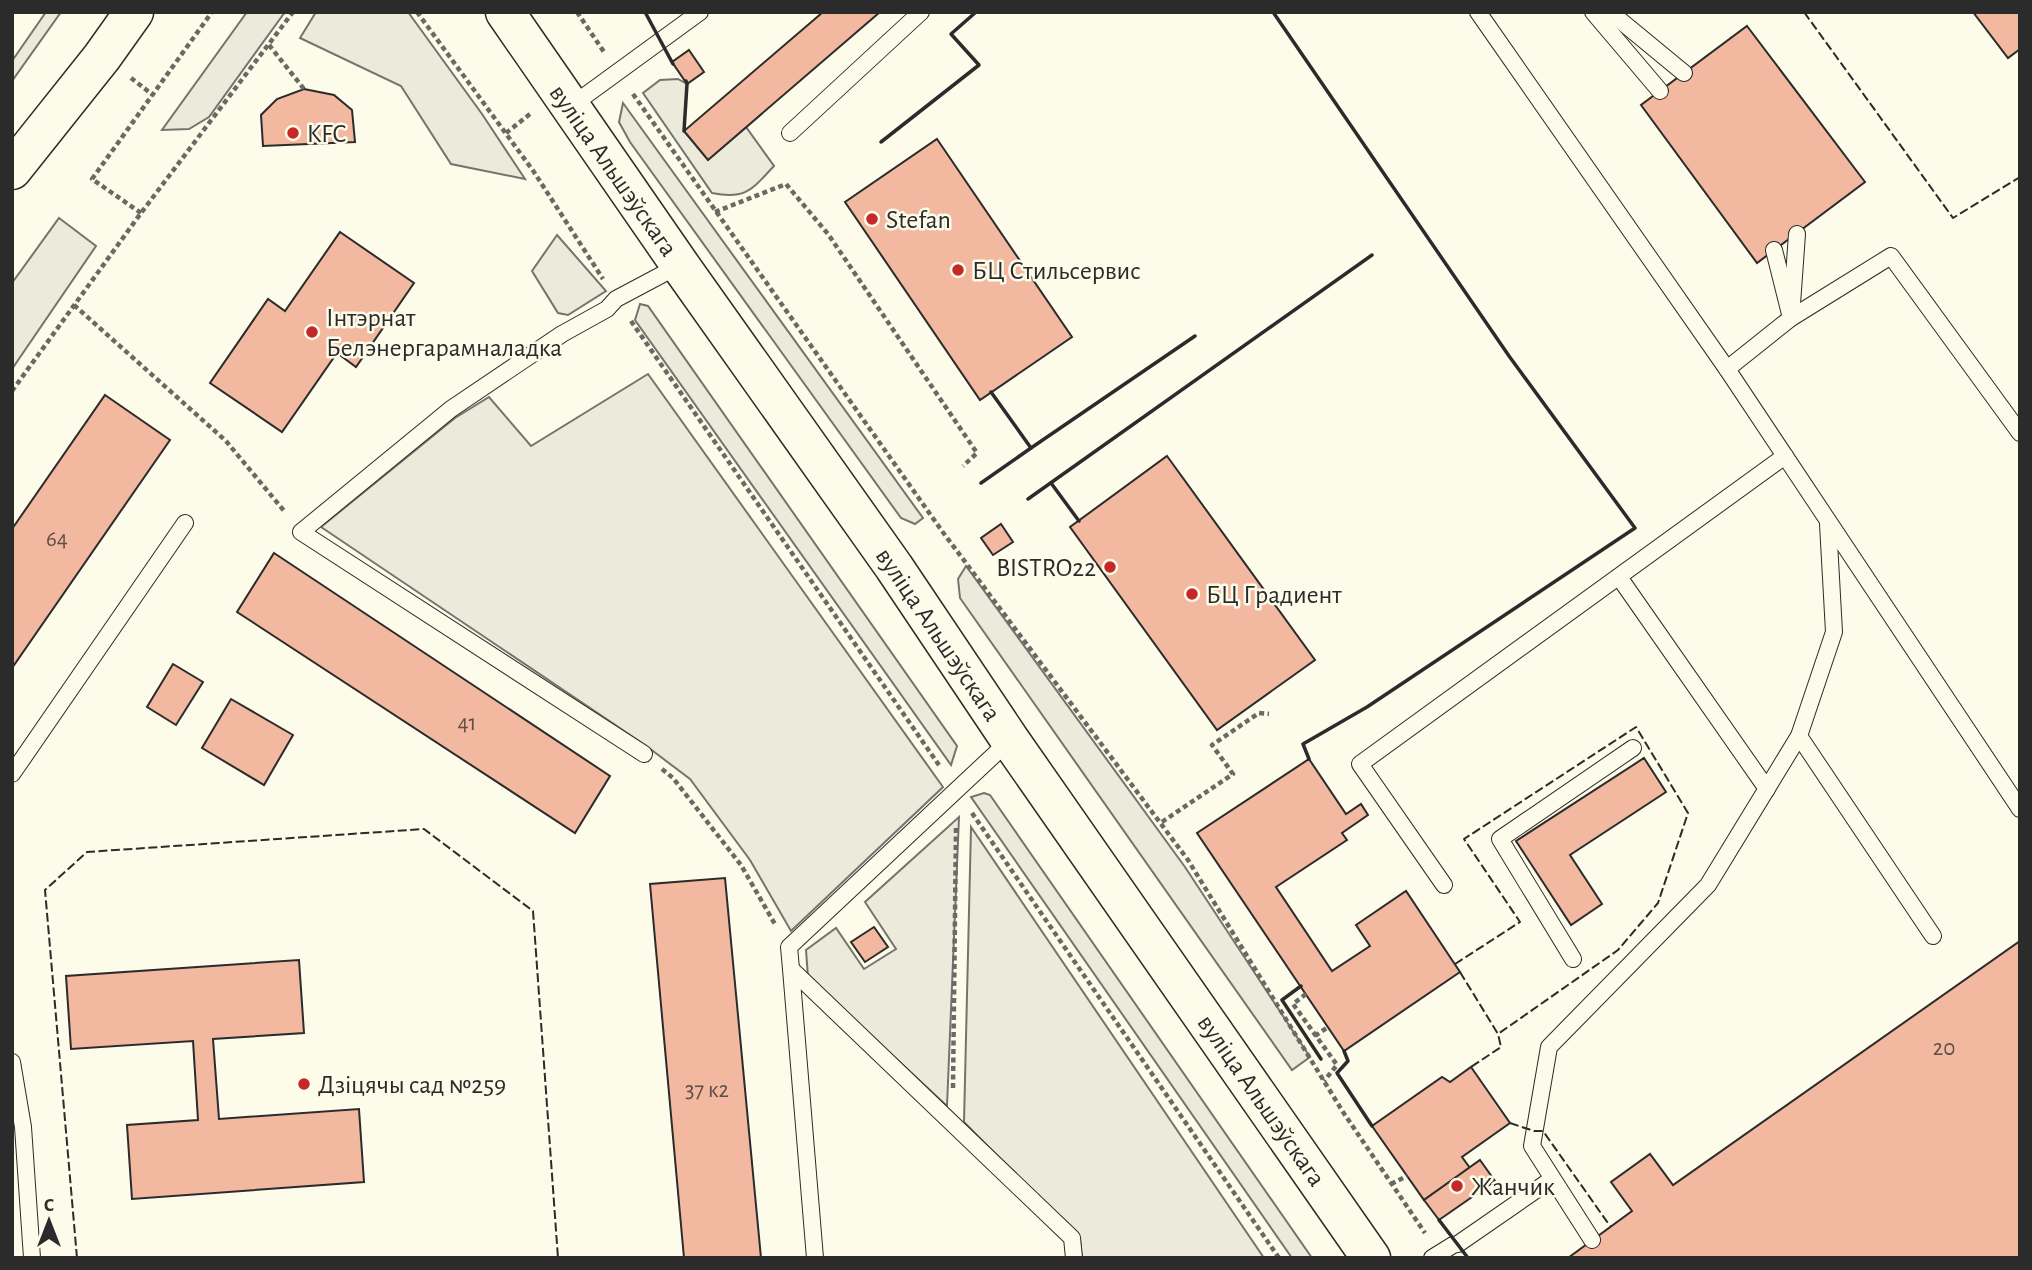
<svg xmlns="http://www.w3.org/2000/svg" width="2032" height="1270" font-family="'Alegreya Sans',sans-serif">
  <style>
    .green { fill: #ecebdb; stroke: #74746e; stroke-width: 2 }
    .building { fill: #f2b8a0; stroke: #2b2b2b; stroke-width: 2 }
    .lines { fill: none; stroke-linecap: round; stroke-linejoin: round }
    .service-casing { stroke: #2b2b2b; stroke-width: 18 }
    .secondary-casing { stroke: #2b2b2b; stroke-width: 41 }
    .primary-casing { stroke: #2b2b2b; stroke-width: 41 }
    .path { stroke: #6a6964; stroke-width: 4.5; stroke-dasharray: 5 3.5; stroke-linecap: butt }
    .service { stroke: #fdfbea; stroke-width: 16 }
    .secondary { stroke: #fdfbea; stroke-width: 38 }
    .primary { stroke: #fdfbea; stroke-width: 38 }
    .fence { stroke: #2b2b2b; stroke-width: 2; stroke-dasharray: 9 3.5; stroke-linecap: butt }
    .wall { stroke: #2b2b2b; stroke-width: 3.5 }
    .poi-dot { fill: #c62828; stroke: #fdfbea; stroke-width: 2.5 }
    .labels { text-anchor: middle; stroke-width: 5; stroke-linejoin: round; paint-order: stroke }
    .number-label { font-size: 23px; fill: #5d4e48 }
    .poi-label { font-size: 26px; fill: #2b2b2b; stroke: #fdfbea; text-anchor: start }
    .street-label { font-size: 26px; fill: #2b2b2b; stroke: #fdfbea }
  </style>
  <rect width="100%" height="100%" fill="#fdfbea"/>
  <g class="green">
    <path d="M46,12H61L12,81V61Z"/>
    <path d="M247,12H285L209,117L189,129L162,130Z"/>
    <path d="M316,12H408L482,114L525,179L451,164L401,86L300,38Z"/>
    <path d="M678,79L687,84L684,131L708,159L746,127L774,166C752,189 747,200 712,193L643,93L660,80Z"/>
    <path d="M623,103L923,518L915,524L901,518L630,142L619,122Z"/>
    <path d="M59,218L96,246L12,369V283Z"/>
    <path d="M557,235L606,291L568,315L558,313L532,271Z"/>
    <path d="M640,304L648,306L957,746L951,765L635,320Z"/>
    <path d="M648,374L943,787L791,931L750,860L690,779L645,745L321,527L455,418L489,397L531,446Z"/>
    <path d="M966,566L1185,867L1310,1057L1292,1070L960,598L958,579Z"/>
    <path d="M984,793L990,795L1312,1258H1292L971,797Z"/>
    <path d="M959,817L947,1106L808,977L806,950L836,928L864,969L896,949L865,902Z"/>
    <path d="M971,827L1264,1258H1082L1080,1240L964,1122Z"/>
  </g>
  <g class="building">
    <path d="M823,12H880L708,160L684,131Z"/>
    <path d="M1973,12H2020V49L2008,58Z"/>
    <path d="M1747,26L1865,182L1757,263L1641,105Z"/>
    <path d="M689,50L704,72L687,84L672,62Z"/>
    <path d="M304,89L334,95L352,110L355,142L263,146L261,115L277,99Z"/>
    <path d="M937,139L1072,337L980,400L845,202Z"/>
    <path d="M340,232L414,283L356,367L337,353L282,432L210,383L268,299L285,311Z"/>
    <path d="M105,395L170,440L12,668V529Z"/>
    <path d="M1167,456L1315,660L1217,730L1070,527Z"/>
    <path d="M1001,524L1013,542L993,555L981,538Z"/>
    <path d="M274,553L610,776L575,833L237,612Z"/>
    <path d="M173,664L203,682L176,725L147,707Z"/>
    <path d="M231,699L293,735L264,785L202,748Z"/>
    <path d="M1644,758L1666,792L1570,855L1602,904L1571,925L1516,841Z"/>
    <path d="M1309,759L1346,814L1361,804L1368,815L1342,833L1347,840L1276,887L1332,971L1370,946L1356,925L1406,891L1460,972L1344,1051L1197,833Z"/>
    <path d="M725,878L761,1258H684L650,884Z"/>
    <path d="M874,927L888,947L865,962L851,942Z"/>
    <path d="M2020,941V1258H1568L1632,1211L1611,1182L1650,1154L1673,1185Z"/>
    <path d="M299,960L304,1033L213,1039L219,1119L359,1109L364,1182L132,1199L127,1125L198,1120L193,1041L71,1049L66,976Z"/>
    <path d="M1471,1067L1510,1123L1462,1157L1470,1168L1424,1200L1372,1126L1442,1077L1450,1082Z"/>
    <path d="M1480,1160L1495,1181L1439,1220L1424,1200Z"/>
  </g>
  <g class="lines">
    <defs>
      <g id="service">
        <path d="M1478,12L1727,369L2020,809"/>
        <path d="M1593,12L1660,91"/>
        <path d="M1610,12L1684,73"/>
        <path d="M571,106L700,12"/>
        <path d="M790,133L921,12"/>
        <path d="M1774,250L1791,318L1891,256L2020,433"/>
        <path d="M1727,369L1791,318L1797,234"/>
        <path d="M1619,577L1767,789"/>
        <path d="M1799,736L1933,936"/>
        <path d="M644,754L301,532L451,409L562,334L607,309L616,299L680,265"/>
        <path d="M12,774L185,523"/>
        <path d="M1444,885L1360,764L1785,456"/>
        <path d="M1573,959L1500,839L1633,748"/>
        <path d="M791,969L789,947L1010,740"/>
        <path d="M12,1062L23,1127L32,1258"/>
        <path d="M1592,1240L1532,1146L1549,1047L1708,885L1799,736L1834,632L1828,524"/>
        <path d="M815,1258L791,969L1072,1238L1074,1258"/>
        <path d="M1432,1258L1453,1245L1458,1244L1552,1179"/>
      </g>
      <path id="secondary" d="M505,12L680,265L894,567L1010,740L1371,1258"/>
      <path id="primary" d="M12,170L102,57L134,12"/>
    </defs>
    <use href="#service" class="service-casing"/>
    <use href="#secondary" class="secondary-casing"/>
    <use href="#primary" class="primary-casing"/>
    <g class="path">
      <path d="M417,12L534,172L603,279"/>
      <path d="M577,12L604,52"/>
      <path d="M269,45L304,89"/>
      <path d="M131,78L153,95"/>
      <path d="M633,94L942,531L1188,860L1343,1112L1425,1233"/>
      <path d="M506,133L530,114"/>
      <path d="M715,212L786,184L828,234L977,453L963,466"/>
      <path d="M141,213L92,179L212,12"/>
      <path d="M74,305L226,441L285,512"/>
      <path d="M631,321L941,768"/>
      <path d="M12,391L141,213L293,12"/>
      <path d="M662,769L673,778L741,865L776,926"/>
      <path d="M972,813L1279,1258"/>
      <path d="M1162,822L1233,774L1212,745L1259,713L1269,714"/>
      <path d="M1306,994L1293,1004L1337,1065L1324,1081"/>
      <path d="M1315,1036L1328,1027"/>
      <path d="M953,1088L956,827"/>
      <path d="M1391,1184L1407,1176"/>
    </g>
    <use href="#service" class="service"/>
    <use href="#secondary" class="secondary"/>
    <use href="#primary" class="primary"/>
    <g class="fence">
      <path d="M1804,12L1953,218L2020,177"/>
      <path d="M1455,964L1520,922L1464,839L1636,727L1688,813L1658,903L1618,950L1498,1034"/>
      <path d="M1460,972L1498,1034L1501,1047L1471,1067"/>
      <path d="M1510,1123L1534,1131H1543L1610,1226"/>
      <path d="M77,1258L45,890L87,852L424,829L533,911L558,1258"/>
    </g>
    <g class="wall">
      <path d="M645,12L673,64"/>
      <path d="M1273,12L1509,356L1635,528L1367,707L1303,744L1309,759"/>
      <path d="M684,131L687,84L686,81"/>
      <path d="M881,142L979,65L951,34L976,12"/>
      <path d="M991,392L1031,448L1195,336"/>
      <path d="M981,483L1031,448"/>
      <path d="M1051,483L1079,521"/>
      <path d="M1028,499L1372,255"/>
      <path d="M1301,986L1282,1000L1321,1059"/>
      <path d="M1344,1051L1348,1061L1337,1073L1372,1126"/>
      <path d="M1439,1220L1468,1258"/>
    </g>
  </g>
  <g class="poi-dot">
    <circle cx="293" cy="133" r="7"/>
    <circle cx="872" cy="219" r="7"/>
    <circle cx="958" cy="270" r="7"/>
    <circle cx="312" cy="332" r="7"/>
    <circle cx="1110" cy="567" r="7"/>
    <circle cx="1192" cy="594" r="7"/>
    <circle cx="304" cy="1084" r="7"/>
    <circle cx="1457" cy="1186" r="7"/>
  </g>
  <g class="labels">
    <g class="number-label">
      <text x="57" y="546">64</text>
      <text x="467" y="730">41</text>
      <text x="1944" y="1055">20</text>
      <text x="707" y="1097">37 к2</text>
    </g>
    <g class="poi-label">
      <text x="307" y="142">KFC</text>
      <text x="886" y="228">Stefan</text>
      <text x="972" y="279">БЦ Стильсервис</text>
      <text x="326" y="326">Інтэрнат<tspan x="326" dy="30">Белэнергарамналадка</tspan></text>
      <text x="1096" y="576" text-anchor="end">BISTRO22</text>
      <text x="1206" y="603">БЦ Градиент</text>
      <text x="318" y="1093">Дзіцячы сад №259</text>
      <text x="1471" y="1195">Жанчик</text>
    </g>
    <g class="street-label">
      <text transform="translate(614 170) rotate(55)" y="9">вуліца Альшэўскага</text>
      <text transform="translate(939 634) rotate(56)" y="9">вуліца Альшэўскага</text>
      <text transform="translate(1262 1100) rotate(55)" y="9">вуліца Альшэўскага</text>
    </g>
  </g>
  <rect width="2032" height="1270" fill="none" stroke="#2b2b2b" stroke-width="28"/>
  <g transform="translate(49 1221)" stroke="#fdfbea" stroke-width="5" paint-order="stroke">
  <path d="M0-5L12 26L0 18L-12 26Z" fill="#2b2b2b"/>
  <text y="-10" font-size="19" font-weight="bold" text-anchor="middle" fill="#2b2b2b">С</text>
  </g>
</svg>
